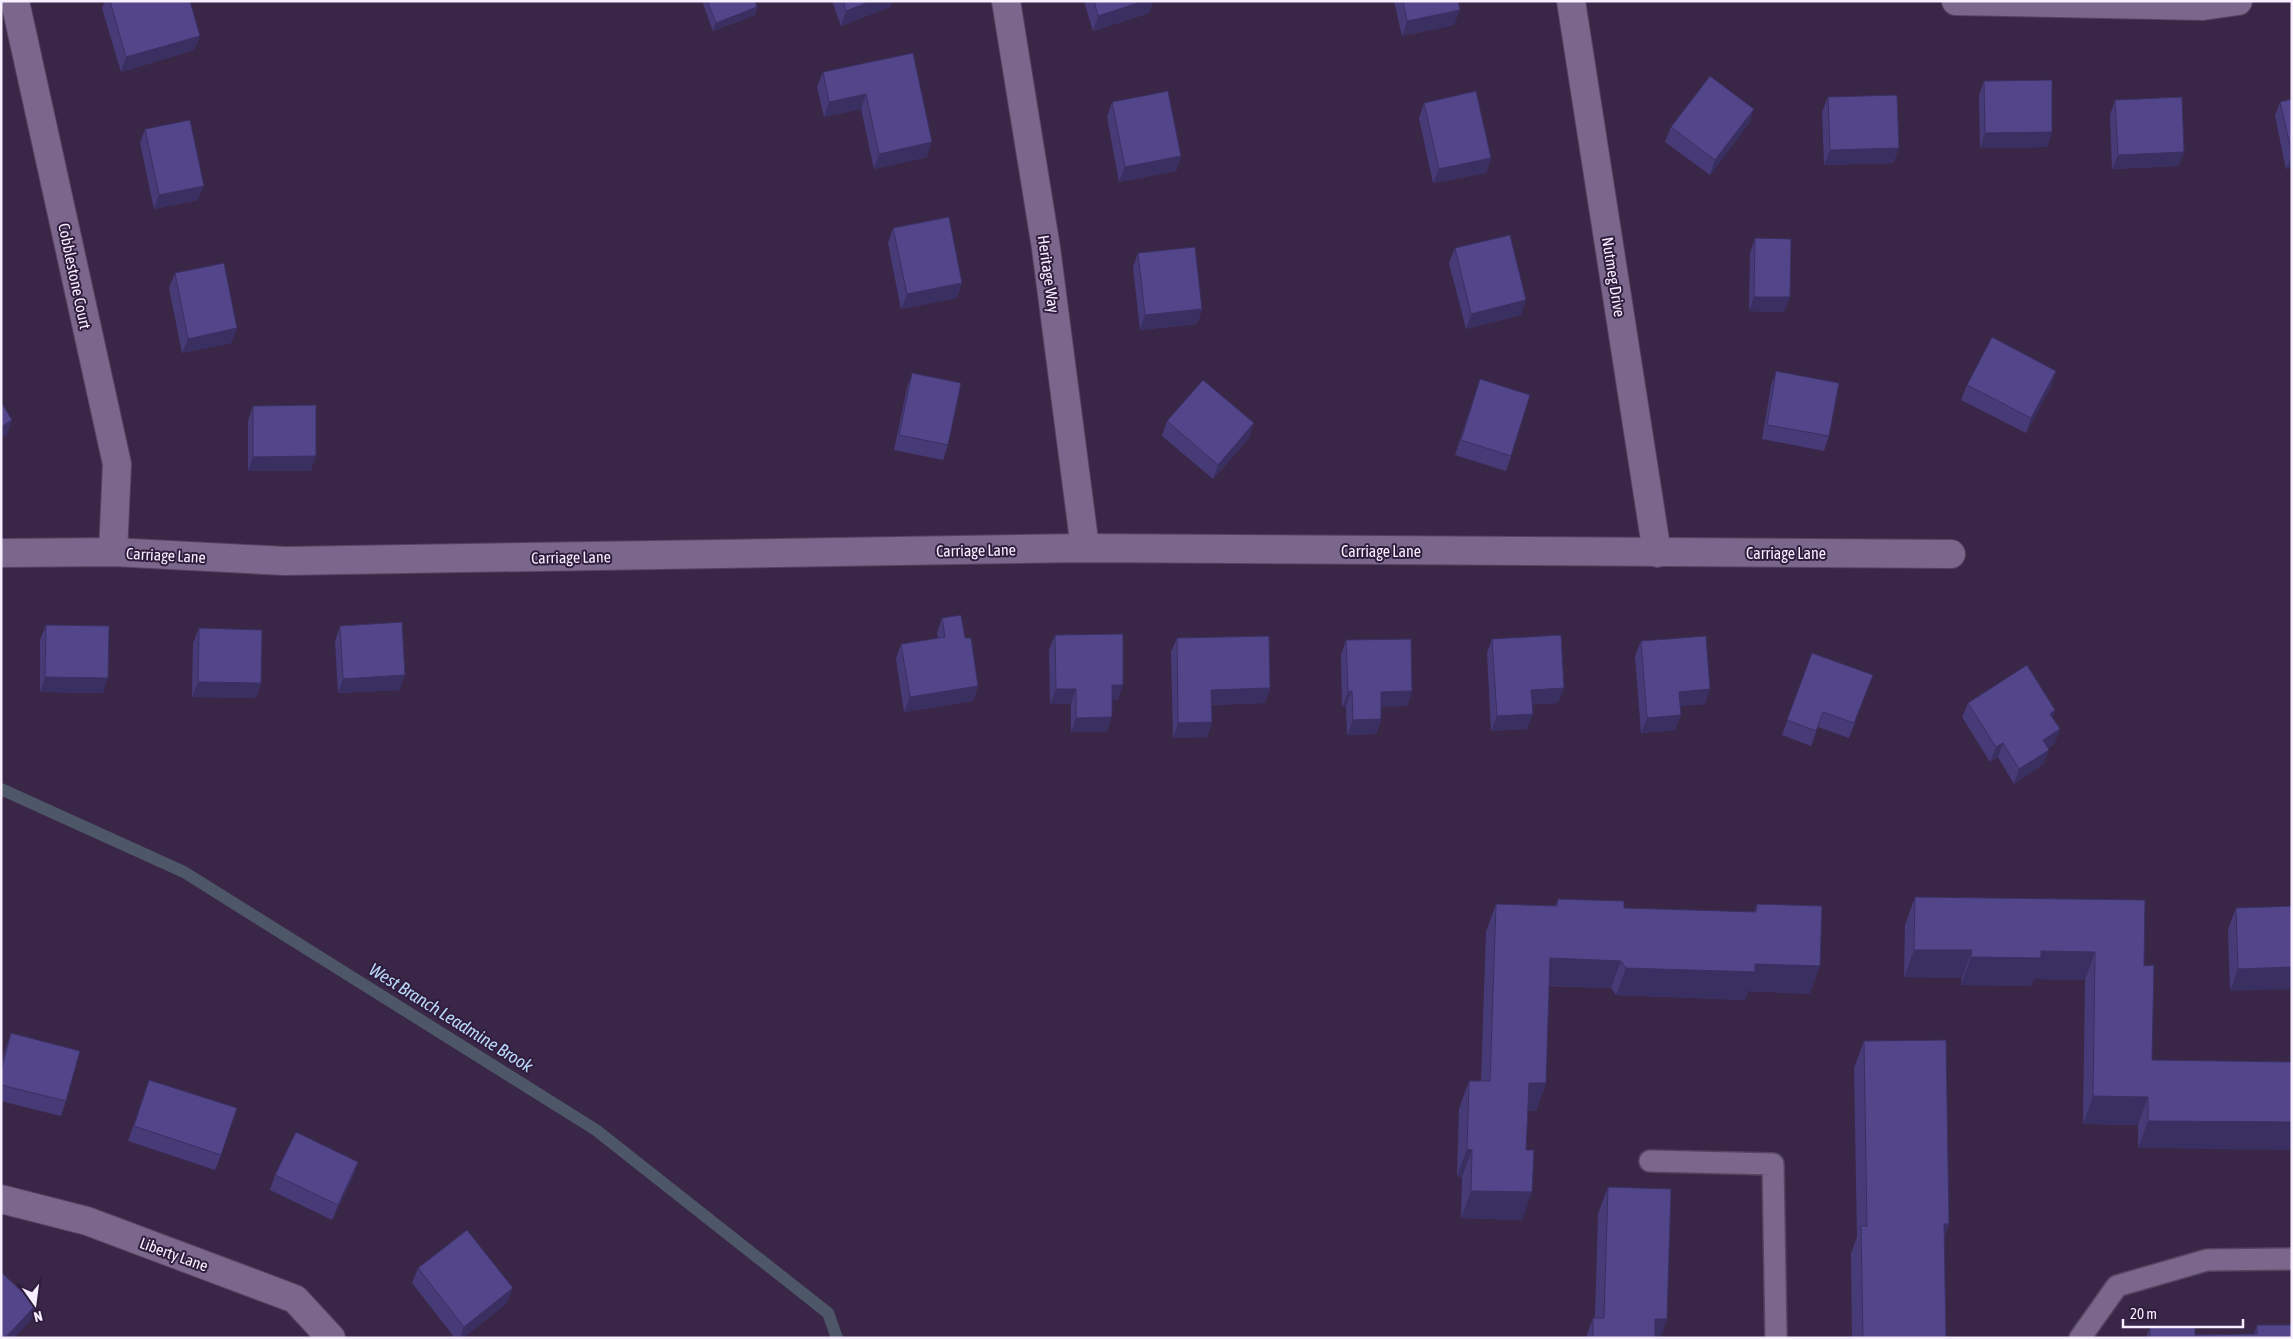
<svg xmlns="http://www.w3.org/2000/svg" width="2293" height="1339" font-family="'Asap Condensed',sans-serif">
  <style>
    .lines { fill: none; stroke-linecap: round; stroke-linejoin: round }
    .stream { stroke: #4d5768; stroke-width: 12 }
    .service-casing { stroke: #544460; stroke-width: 24 }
    .minor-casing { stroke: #544460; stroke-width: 30 }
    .service { stroke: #7b668c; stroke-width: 21 }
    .minor { stroke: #7b668c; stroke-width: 28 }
    .wall { fill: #473b77 }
    .shaded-wall { fill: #393061 }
    .building { fill: #52458a; stroke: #393061 }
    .labels { text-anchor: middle; stroke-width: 4; stroke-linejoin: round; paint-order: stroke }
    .street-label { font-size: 16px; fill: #f7eeff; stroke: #301d3d }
    .water-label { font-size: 18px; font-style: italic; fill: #b9d8f9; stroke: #301d3d }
  </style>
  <rect width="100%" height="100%" fill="#3a2748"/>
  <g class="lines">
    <path class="stream" d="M1,789L184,872L596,1130L828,1313L837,1338"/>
    <defs>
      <g id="service">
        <path d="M1650,1161L1773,1164L1776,1338"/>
        <path d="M2080,1338L2117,1286L2207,1260L2292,1259"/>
      </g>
      <g id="minor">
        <path d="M15,1L117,464L113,552"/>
        <path d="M1006,1L1046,248L1085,548"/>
        <path d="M1571,1L1657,553"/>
        <path d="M1956,1L2203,6L2238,1"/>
        <path d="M1,553L113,552L285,561L1085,548L1951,554"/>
        <path d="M1,1199L87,1221L295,1299L331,1338"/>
      </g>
    </defs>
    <use href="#service" class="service-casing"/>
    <use href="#minor" class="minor-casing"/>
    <use href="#service" class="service"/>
    <use href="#minor" class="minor"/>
  </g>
  <g class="wall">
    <path d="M105,1H190L200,36L194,50L121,72L102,8Z"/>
    <path d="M704,1H755L757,7L755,15L713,31L703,4Z"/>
    <path d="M832,1H892L890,7L841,26Z"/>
    <path d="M1084,1H1153L1149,13L1093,31Z"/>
    <path d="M1394,1H1458L1454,25L1402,36Z"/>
    <path d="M913,53L927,157L874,169L861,109L824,117L817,87L823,72Z"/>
    <path d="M1984,81L2052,132L2047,147L1980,148L1979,96Z"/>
    <path d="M1828,97L1899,148L1893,163L1824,165L1822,112Z"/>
    <path d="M2292,99V167L2286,169L2275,116L2280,102Z"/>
    <path d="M2115,100L2179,166L2112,169L2110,115Z"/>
    <path d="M1112,102L1181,156L1176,171L1119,182L1107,117Z"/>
    <path d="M1424,103L1491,158L1486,173L1433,183L1419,118Z"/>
    <path d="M1754,109L1749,123L1710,175L1665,142L1671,127Z"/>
    <path d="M145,129L198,200L154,209L140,143Z"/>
    <path d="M893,228L957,298L901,309L888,243Z"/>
    <path d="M1755,238L1784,312L1749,311L1750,253Z"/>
    <path d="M1455,248L1521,315L1466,329L1449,263Z"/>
    <path d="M1138,253L1202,309L1197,324L1140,330L1133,267Z"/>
    <path d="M175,273L237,328L231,343L182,353L169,288Z"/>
    <path d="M1776,371L1829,436L1824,451L1762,439L1771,386Z"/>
    <path d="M2056,371L2051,386L2026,433L1961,400L1967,385Z"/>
    <path d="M912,373L948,445L943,460L894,450L907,388Z"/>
    <path d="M1480,379L1511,456L1506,471L1455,455Z"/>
    <path d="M253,406L311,471H248V421Z"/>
    <path d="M1167,421L1249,438L1213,479L1162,436Z"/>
    <path d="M942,618L965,638L978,686L973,701L904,712L896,659L901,644L938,638L937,633Z"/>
    <path d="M46,625L103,693L40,692V640Z"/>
    <path d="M340,626L400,690L338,693L335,641Z"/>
    <path d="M199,628L261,683L256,698L192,697L193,643Z"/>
    <path d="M1055,635L1118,700H1112L1107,732H1071V704H1050L1049,650Z"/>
    <path d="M1177,638L1270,688L1265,703L1212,705V722L1207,737L1173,738L1171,652Z"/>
    <path d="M1492,639L1558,703L1532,704L1527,729L1491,731L1487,653Z"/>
    <path d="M1346,640L1412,691L1407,706H1381V719L1376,734L1347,735L1346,706L1342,707L1341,655Z"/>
    <path d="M1641,641L1705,704L1680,706L1675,730L1641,733L1635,656Z"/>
    <path d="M1812,653L1873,675L1849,738L1818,727L1811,746L1782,735Z"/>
    <path d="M1968,703L2055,710L2052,718L2060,729L2054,744L2048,748L2043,764L2014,784L1998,757L1990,762L1962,717Z"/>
    <path d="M1915,897L2144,966L2152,1060L2292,1062L2138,1148V1125L2083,1124L2085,980L2034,979L2031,986L1961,985L1962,978L1904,977L1905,925Z"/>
    <path d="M1558,899L1624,908L1754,912L1757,904L1810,994L1748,991L1745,1000L1616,995L1611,988L1549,986L1546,1083L1536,1111L1528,1110L1522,1220L1461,1218L1462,1177L1457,1176L1459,1109L1469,1081H1481L1486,932L1496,904L1555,906Z"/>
    <path d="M2292,906L2230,991L2228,929L2236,908Z"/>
    <path d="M11,1033L66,1101L61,1116L1,1101V1066L6,1047Z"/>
    <path d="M1864,1041L1949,1224L1944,1238L1946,1338H1852L1851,1253L1857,1237L1854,1068Z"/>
    <path d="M149,1080L221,1155L215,1170L128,1141Z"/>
    <path d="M275,1175L353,1177L332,1220L270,1190Z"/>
    <path d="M1608,1187L1667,1319L1660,1338H1586L1593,1318H1595L1598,1214Z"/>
    <path d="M418,1268L507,1303L463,1338H455L412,1283Z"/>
    <path d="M2257,1325L2292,1338H2146L2150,1327L2195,1335L2254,1334Z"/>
  </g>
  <g class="shaded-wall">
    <path d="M871,1H892L890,7L841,26L846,11Z"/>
    <path d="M1144,1H1153L1149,13L1093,31L1098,16Z"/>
    <path d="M757,7L755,15L713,31L716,23Z"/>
    <path d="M1460,10L1454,25L1402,36L1407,21Z"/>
    <path d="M200,36L194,50L121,72L126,57Z"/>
    <path d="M866,94L861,109L824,117L829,102Z"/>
    <path d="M1754,109L1749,123L1710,175L1715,160Z"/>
    <path d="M2052,132L2047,147L1980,148L1985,133Z"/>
    <path d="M932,142L927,157L874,169L879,154Z"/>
    <path d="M1899,148L1893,163L1824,165L1830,150Z"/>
    <path d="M2184,152L2179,166L2112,169L2118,155Z"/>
    <path d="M2292,154V167L2286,169Z"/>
    <path d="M1181,156L1176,171L1119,182L1125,167Z"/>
    <path d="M1491,158L1486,173L1433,183L1439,169Z"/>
    <path d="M204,186L198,200L154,209L159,195Z"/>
    <path d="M962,283L957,298L901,309L907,294Z"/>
    <path d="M1754,297H1790L1784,312L1749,311Z"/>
    <path d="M1526,300L1521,315L1466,329L1471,314Z"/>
    <path d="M1202,309L1197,324L1140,330L1145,315Z"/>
    <path d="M237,328L231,343L182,353L188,339Z"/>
    <path d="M2056,371L2051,386L2026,433L2031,418Z"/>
    <path d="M12,420L7,435L1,438V427Z"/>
    <path d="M1254,423L1249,438L1213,479L1218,465Z"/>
    <path d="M316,456L311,471H248L253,457Z"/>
    <path d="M405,675L400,690L338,693L343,679Z"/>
    <path d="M45,677L108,678L103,693L40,692Z"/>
    <path d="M198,682L261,683L256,698L192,697Z"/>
    <path d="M1112,685H1123L1118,700H1106Z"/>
    <path d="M978,686L973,701L904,712L910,697Z"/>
    <path d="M1270,688L1265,703L1206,705L1211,690Z"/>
    <path d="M1564,688L1558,703L1526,705L1531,690Z"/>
    <path d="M1056,689H1076L1071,704H1050Z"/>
    <path d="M1710,689L1705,704L1674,706L1679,692Z"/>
    <path d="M1352,691L1346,706L1342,707L1348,692Z"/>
    <path d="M1412,691L1407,706L1375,707L1381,692Z"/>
    <path d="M2055,710L2050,725V714Z"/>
    <path d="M1533,714L1527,729L1491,731L1497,716Z"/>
    <path d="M1681,715L1675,730L1641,733L1647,718Z"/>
    <path d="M1112,717L1107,732H1071L1076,718Z"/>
    <path d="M1381,719L1376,734L1347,735L1353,720Z"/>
    <path d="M1212,722L1207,737L1173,738L1178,723Z"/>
    <path d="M2060,729L2054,744L2038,755L2043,740Z"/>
    <path d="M2003,743L1998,757L1990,762L1996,747Z"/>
    <path d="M2049,750L2043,764L2014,784L2019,769Z"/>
    <path d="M1914,950H1972L1962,978L1904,977Z"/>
    <path d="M2041,951L2095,952L2085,980L2034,979L2031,986L1961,985L1971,957Z"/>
    <path d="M1550,958L1621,961L1611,988L1540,985Z"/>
    <path d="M1755,964L1820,966L1810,994L1748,991L1745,1000L1616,995L1626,968Z"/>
    <path d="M2292,967V989L2230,991L2238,969Z"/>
    <path d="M1529,1083H1546L1536,1111L1519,1110Z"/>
    <path d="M2093,1096L2148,1097L2138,1125L2083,1124Z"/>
    <path d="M2148,1121L2292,1122V1150L2138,1148Z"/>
    <path d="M1467,1149L1472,1150L1462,1177L1457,1176Z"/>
    <path d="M358,1162L353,1177L332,1220L338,1205Z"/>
    <path d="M1471,1191L1532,1192L1522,1220L1461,1218Z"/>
    <path d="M1944,1224H1949L1939,1251Z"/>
    <path d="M513,1288L507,1303L463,1338H460L464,1327Z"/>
    <path d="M36,1305L31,1320L14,1338H5Z"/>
    <path d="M1655,1319H1667L1660,1338H1648Z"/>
  </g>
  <g class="building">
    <path d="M110,1H190L200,36L126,57Z"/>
    <path d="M707,1H755L757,7L716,23Z"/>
    <path d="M843,1H871L846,11Z"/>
    <path d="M1094,1H1144L1098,16Z"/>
    <path d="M1403,1H1458L1460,10L1407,21Z"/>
    <path d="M913,53L932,142L879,154L866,94L829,102L823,72Z"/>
    <path d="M1710,76L1754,109L1715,160L1671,127Z"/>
    <path d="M2052,80V132L1985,133L1984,81Z"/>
    <path d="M1168,91L1181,156L1125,167L1112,102Z"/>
    <path d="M1476,91L1491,158L1439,169L1424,103Z"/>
    <path d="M1897,95L1899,148L1830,150L1828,97Z"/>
    <path d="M2182,97L2184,152L2118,155L2115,100Z"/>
    <path d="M2292,99V154L2280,102Z"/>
    <path d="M190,120L204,186L159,195L145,129Z"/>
    <path d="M949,217L962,283L907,294L893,228Z"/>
    <path d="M1510,235L1526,300L1471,314L1455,248Z"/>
    <path d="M1755,238L1791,239L1790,297H1754Z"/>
    <path d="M1195,247L1202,309L1145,315L1138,253Z"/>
    <path d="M224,263L237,328L188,339L175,273Z"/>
    <path d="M1992,337L2056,371L2031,418L1967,385Z"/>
    <path d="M1776,371L1839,383L1829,436L1767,425Z"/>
    <path d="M912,373L961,383L948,445L899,435Z"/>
    <path d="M1480,379L1530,395L1511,456L1461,440Z"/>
    <path d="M1203,380L1254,423L1218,465L1167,421Z"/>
    <path d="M1,402L12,420L1,427Z"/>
    <path d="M316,405V456L253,457V406Z"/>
    <path d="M961,615L965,638H971L978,686L910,697L901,644L945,637L942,618Z"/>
    <path d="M402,622L405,675L343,679L340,626Z"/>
    <path d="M46,625L109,626L108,678L45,677Z"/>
    <path d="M199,628L262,630L261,683L198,682Z"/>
    <path d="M1123,634V685H1112V717L1076,718V689H1056L1055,635Z"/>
    <path d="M1561,635L1564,688L1531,690L1533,714L1497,716L1492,639Z"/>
    <path d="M1269,636L1270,688L1211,690L1212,722L1178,723L1177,638Z"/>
    <path d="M1706,636L1710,689L1679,692L1681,715L1647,718L1641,641Z"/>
    <path d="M1411,639L1412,691L1381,692V719L1353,720L1352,691L1348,692L1346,640Z"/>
    <path d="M1812,653L1873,675L1854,723L1823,712L1816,731L1787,720Z"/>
    <path d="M2027,665L2055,710L2050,714L2060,729L2043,740L2049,750L2019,769L2003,743L1996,747L1968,703Z"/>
    <path d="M1915,897L2145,900L2144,966L2154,965L2152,1060L2292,1062V1122L2148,1121V1097L2093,1096L2095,952L2041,951V958L1971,957L1972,950H1914Z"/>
    <path d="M1558,899L1624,901V908L1756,912L1757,904L1822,906L1820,966L1755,964V972L1626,968L1621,961L1550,958L1546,1083H1529L1526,1150H1534L1532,1192L1471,1191L1472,1150L1467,1149L1469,1081H1490L1496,904L1557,906Z"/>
    <path d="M2292,906V967L2238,969L2236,908Z"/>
    <path d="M11,1033L80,1051L66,1101L1,1085V1071Z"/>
    <path d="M1946,1040L1949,1224H1944L1946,1338H1863L1861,1226H1867L1864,1041Z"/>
    <path d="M149,1080L237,1108L221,1155L134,1126Z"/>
    <path d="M296,1132L358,1162L338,1205L275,1175Z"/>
    <path d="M1608,1187L1671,1189L1667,1319H1655V1338H1593V1318H1604Z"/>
    <path d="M467,1230L513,1288L464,1327L418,1268Z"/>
    <path d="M1,1272L36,1305L5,1338H1Z"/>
    <path d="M2257,1325H2292V1338H2150V1327L2195,1326V1335L2257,1334Z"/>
  </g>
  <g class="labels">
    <g class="street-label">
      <text transform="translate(1049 274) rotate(82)" y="6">Heritage Way</text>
      <text transform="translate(75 276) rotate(78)" y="6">Cobblestone Court</text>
      <text transform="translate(1614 277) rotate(81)" y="6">Nutmeg Drive</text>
      <text transform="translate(976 550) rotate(-1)" y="6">Carriage Lane</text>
      <text x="1381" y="557">Carriage Lane</text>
      <text x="1786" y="559">Carriage Lane</text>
      <text transform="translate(166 555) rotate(3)" y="6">Carriage Lane</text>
      <text transform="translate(571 557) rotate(-1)" y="6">Carriage Lane</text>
      <text transform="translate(174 1254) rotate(20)" y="6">Liberty Lane</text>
    </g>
    <g class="water-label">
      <text transform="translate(451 1018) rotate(32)" y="6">West Branch Leadmine Brook</text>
    </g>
  </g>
  <rect width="2293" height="1339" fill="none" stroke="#f7eeff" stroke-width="5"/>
  <g transform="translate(35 1304) rotate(166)" stroke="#301d3d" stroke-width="4" paint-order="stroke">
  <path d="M0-4L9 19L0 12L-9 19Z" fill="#f7eeff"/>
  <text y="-8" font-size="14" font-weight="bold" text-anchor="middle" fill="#f7eeff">N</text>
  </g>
  <path d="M2123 1319v8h120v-8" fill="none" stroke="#f7eeff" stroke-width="2.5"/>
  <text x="2130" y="1319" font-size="15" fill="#f7eeff" stroke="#301d3d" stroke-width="4" paint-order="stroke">20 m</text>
</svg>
